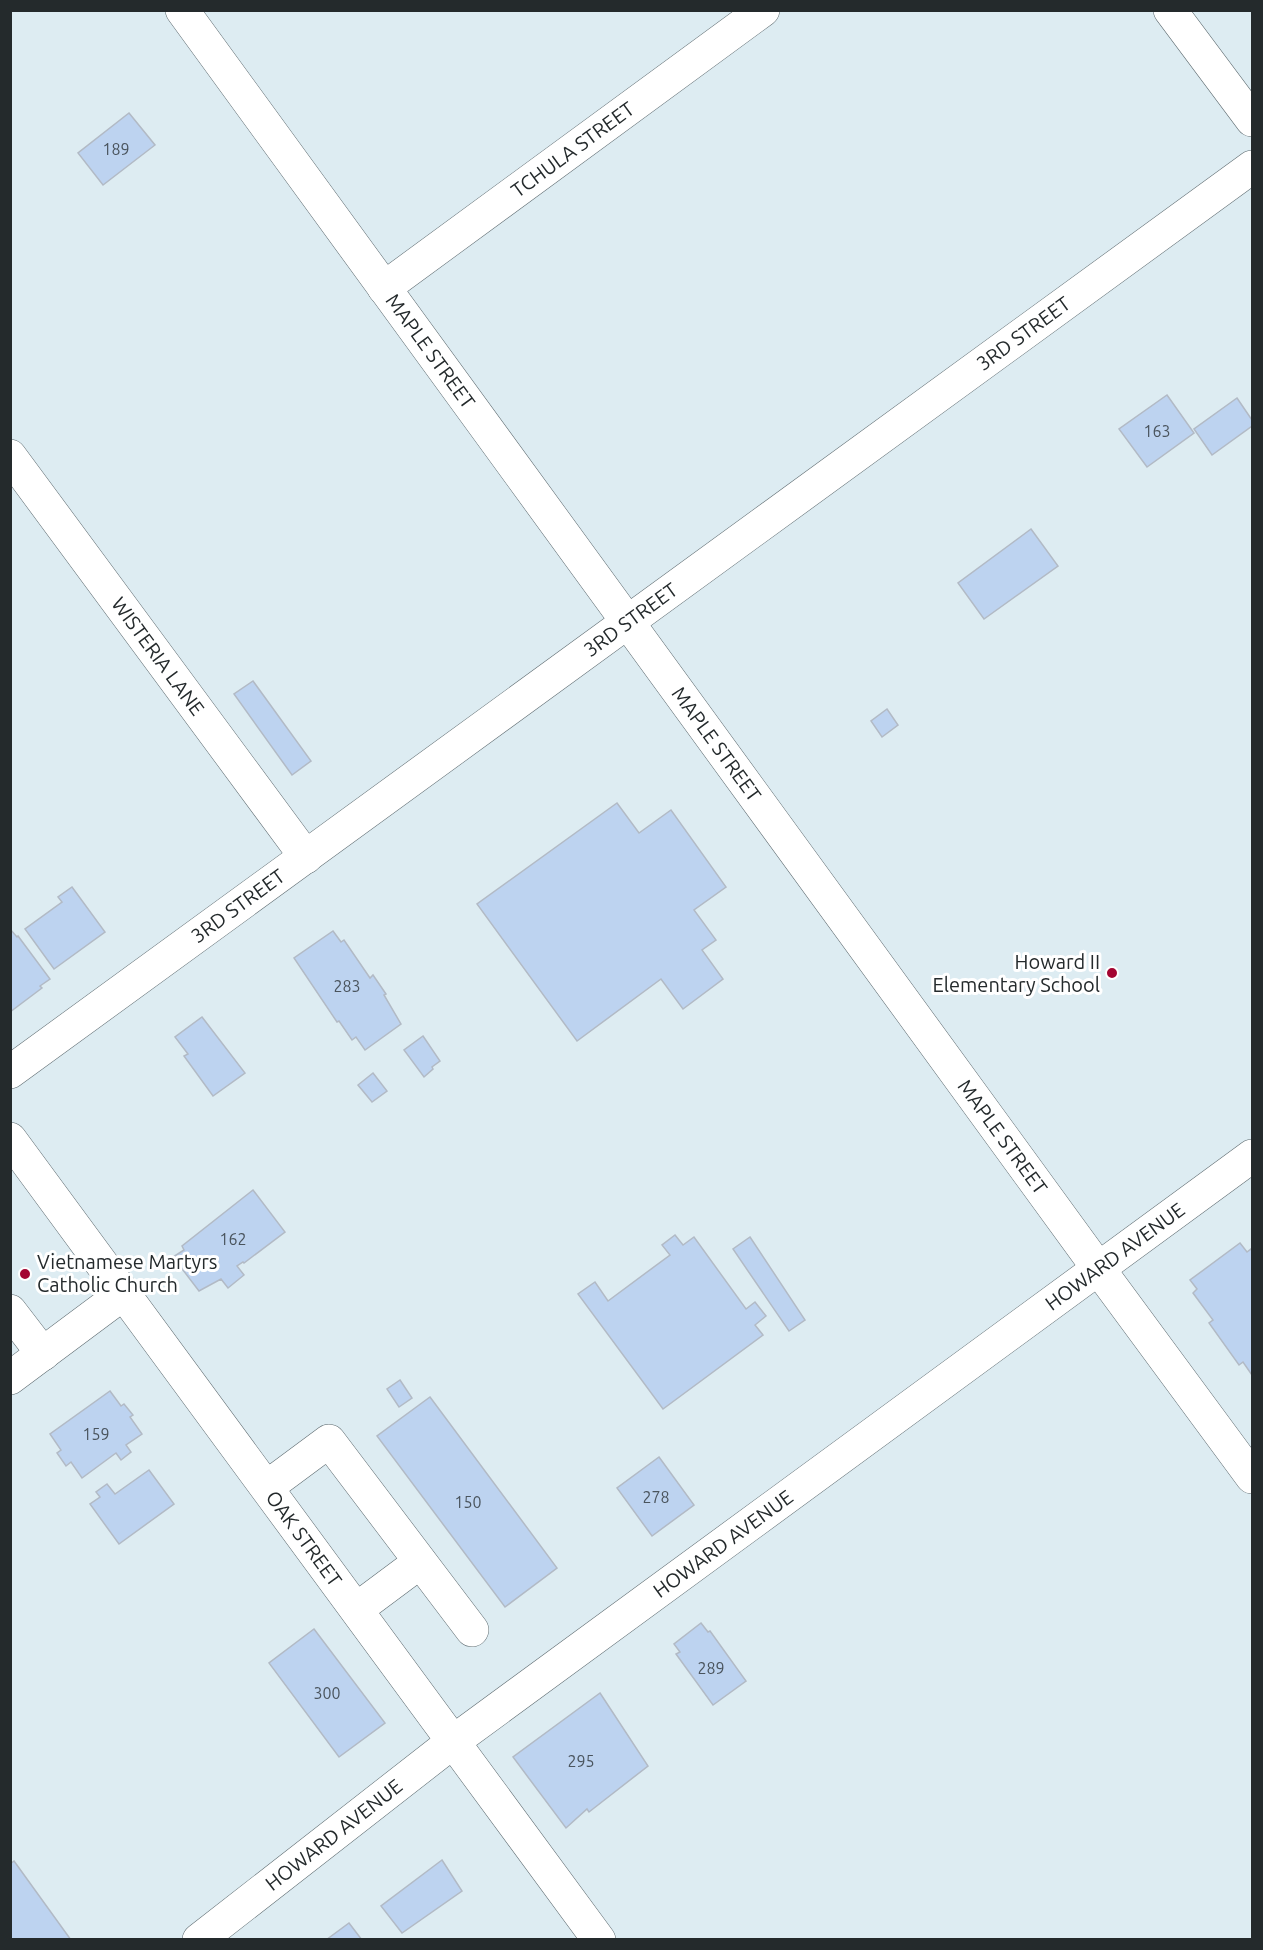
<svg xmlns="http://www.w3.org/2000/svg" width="1263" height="1950" font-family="Ubuntu,sans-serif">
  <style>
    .building { fill: #bdd3f0; stroke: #b2bac5; stroke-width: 1.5 }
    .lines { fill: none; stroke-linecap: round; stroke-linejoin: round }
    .minor-casing { stroke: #5f6c71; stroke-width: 34 }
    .major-casing { stroke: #5f6c71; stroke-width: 34 }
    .minor { stroke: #fff; stroke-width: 33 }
    .major { stroke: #fff; stroke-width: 33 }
    .poi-dot { fill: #a30532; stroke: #fff; stroke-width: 2 }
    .labels { text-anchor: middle; stroke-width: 6; stroke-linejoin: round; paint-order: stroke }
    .number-label { font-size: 16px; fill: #4a545d }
    .street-label { font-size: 20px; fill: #242a2c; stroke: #fff }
    .poi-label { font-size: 20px; fill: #242a2c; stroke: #fff; text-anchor: end }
  </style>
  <rect width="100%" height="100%" fill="#ddecf2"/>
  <g class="building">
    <path d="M129,113L155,145L103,185L78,153Z"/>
    <path d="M1167,395L1194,433L1147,467L1119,429Z"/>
    <path d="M1237,398L1252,420V426L1212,455L1194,429Z"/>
    <path d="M1031,529L1058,566L984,619L958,583Z"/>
    <path d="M253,681L311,761L292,775L234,694Z"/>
    <path d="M887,709L898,725L882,737L871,721Z"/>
    <path d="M617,803L639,833L671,810L726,887L694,910L716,940L702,950L723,979L683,1009L661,979L577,1041L477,904Z"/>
    <path d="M72,887L105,932L54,969L25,929L62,902L58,897Z"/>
    <path d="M10,929L17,937L18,936L50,979L40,986L42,988L10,1012Z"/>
    <path d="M333,931L341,942L344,940L370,978L373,975L386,994L384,995L401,1024L365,1050L356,1037L352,1040L339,1021L337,1022L294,958Z"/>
    <path d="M202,1017L245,1073L213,1096L184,1056L188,1054L175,1037Z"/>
    <path d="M423,1036L440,1061L432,1067L433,1069L424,1077L404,1050Z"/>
    <path d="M373,1073L387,1091L372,1102L358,1085Z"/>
    <path d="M253,1190L285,1232L244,1263L243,1262L237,1266L244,1275L228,1288L221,1279L199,1291L173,1257L184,1250L182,1246Z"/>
    <path d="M675,1235L683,1245L694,1237L746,1309L755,1302L766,1316L755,1325L763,1335L663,1409L578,1294L595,1282L608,1301L670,1255L662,1245Z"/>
    <path d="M750,1237L805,1320L789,1331L733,1249Z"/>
    <path d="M1240,1243L1247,1252L1251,1249L1252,1251V1375L1243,1362L1239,1365L1209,1323L1213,1320L1193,1293L1197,1289L1190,1280Z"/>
    <path d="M400,1380L412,1398L399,1407L387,1389Z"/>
    <path d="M110,1391L121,1406L124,1404L133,1415L130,1417L142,1434L126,1445L131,1452L121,1460L116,1453L82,1478L71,1462L66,1466L57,1453L61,1450L50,1434Z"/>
    <path d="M430,1397L557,1568L505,1607L377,1436Z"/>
    <path d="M659,1457L694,1505L652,1536L617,1488Z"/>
    <path d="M149,1470L174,1504L119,1544L90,1504L100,1497L96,1492L107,1484L115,1494Z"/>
    <path d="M701,1623L708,1632L710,1631L746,1681L713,1705L676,1654L680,1652L674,1644Z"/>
    <path d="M314,1629L385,1723L339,1757L269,1663Z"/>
    <path d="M600,1693L648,1766L589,1812L587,1809L566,1828L513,1757Z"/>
    <path d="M442,1860L462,1891L402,1933L381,1906Z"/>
    <path d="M14,1861L71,1940H10V1864Z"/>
    <path d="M349,1923L362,1940H326Z"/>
  </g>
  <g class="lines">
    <defs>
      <g id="minor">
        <path id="s1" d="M182,10L1098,1268L1252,1477"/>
        <path d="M1170,10L1252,120"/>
        <path id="s2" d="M384,288L763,10"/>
        <path id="s3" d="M10,456L306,857"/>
        <path id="s4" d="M10,1072L1252,167"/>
        <path d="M10,1311L43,1354"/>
        <path d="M10,1378L124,1293"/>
        <path d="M267,1487L329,1441L472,1630"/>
        <path d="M357,1609L420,1562"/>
      </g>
      <g id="major">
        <path id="s5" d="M10,1139L599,1940"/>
        <path id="s6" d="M199,1940L454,1741L1252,1156"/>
      </g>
    </defs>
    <use href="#minor" class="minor-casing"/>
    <use href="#major" class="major-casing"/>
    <use href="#minor" class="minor"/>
    <use href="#major" class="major"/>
  </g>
  <g class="poi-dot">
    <circle cx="1112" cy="973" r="6"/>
    <circle cx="25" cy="1274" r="6"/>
  </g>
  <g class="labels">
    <g class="number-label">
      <text x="116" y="155">189</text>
      <text x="1157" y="437">163</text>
      <text x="347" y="992">283</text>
      <text x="233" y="1245">162</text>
      <text x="96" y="1440">159</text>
      <text x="656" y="1503">278</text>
      <text x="468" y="1508">150</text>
      <text x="711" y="1674">289</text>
      <text x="327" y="1699">300</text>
      <text x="581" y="1767">295</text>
    </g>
    <g class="street-label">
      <text dy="7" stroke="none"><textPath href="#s2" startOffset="234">TCHULA STREET</textPath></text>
      <text dy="7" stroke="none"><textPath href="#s4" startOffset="1254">3RD STREET</textPath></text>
      <text dy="7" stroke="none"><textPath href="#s1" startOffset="422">MAPLE STREET</textPath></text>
      <text dy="7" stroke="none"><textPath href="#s4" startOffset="768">3RD STREET</textPath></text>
      <text dy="7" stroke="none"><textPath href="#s3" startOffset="249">WISTERIA LANE</textPath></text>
      <text dy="7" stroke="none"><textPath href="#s1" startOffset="908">MAPLE STREET</textPath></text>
      <text dy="7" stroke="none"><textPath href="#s4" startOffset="282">3RD STREET</textPath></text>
      <text dy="7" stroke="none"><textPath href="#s1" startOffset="1394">MAPLE STREET</textPath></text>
      <text dy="7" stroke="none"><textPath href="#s6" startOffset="1143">HOWARD AVENUE</textPath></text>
      <text dy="7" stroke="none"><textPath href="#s5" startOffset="496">OAK STREET</textPath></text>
      <text dy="7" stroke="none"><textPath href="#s6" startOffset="657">HOWARD AVENUE</textPath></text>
      <text dy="7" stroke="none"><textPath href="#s6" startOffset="171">HOWARD AVENUE</textPath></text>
    </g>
    <g class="poi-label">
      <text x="1100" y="969">Howard II<tspan x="1100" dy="23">Elementary School</tspan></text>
      <text x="37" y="1269" text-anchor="start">Vietnamese Martyrs<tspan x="37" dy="23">Catholic Church</tspan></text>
    </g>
  </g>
  <rect width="1263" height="1950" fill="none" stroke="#242a2c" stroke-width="24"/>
</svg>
